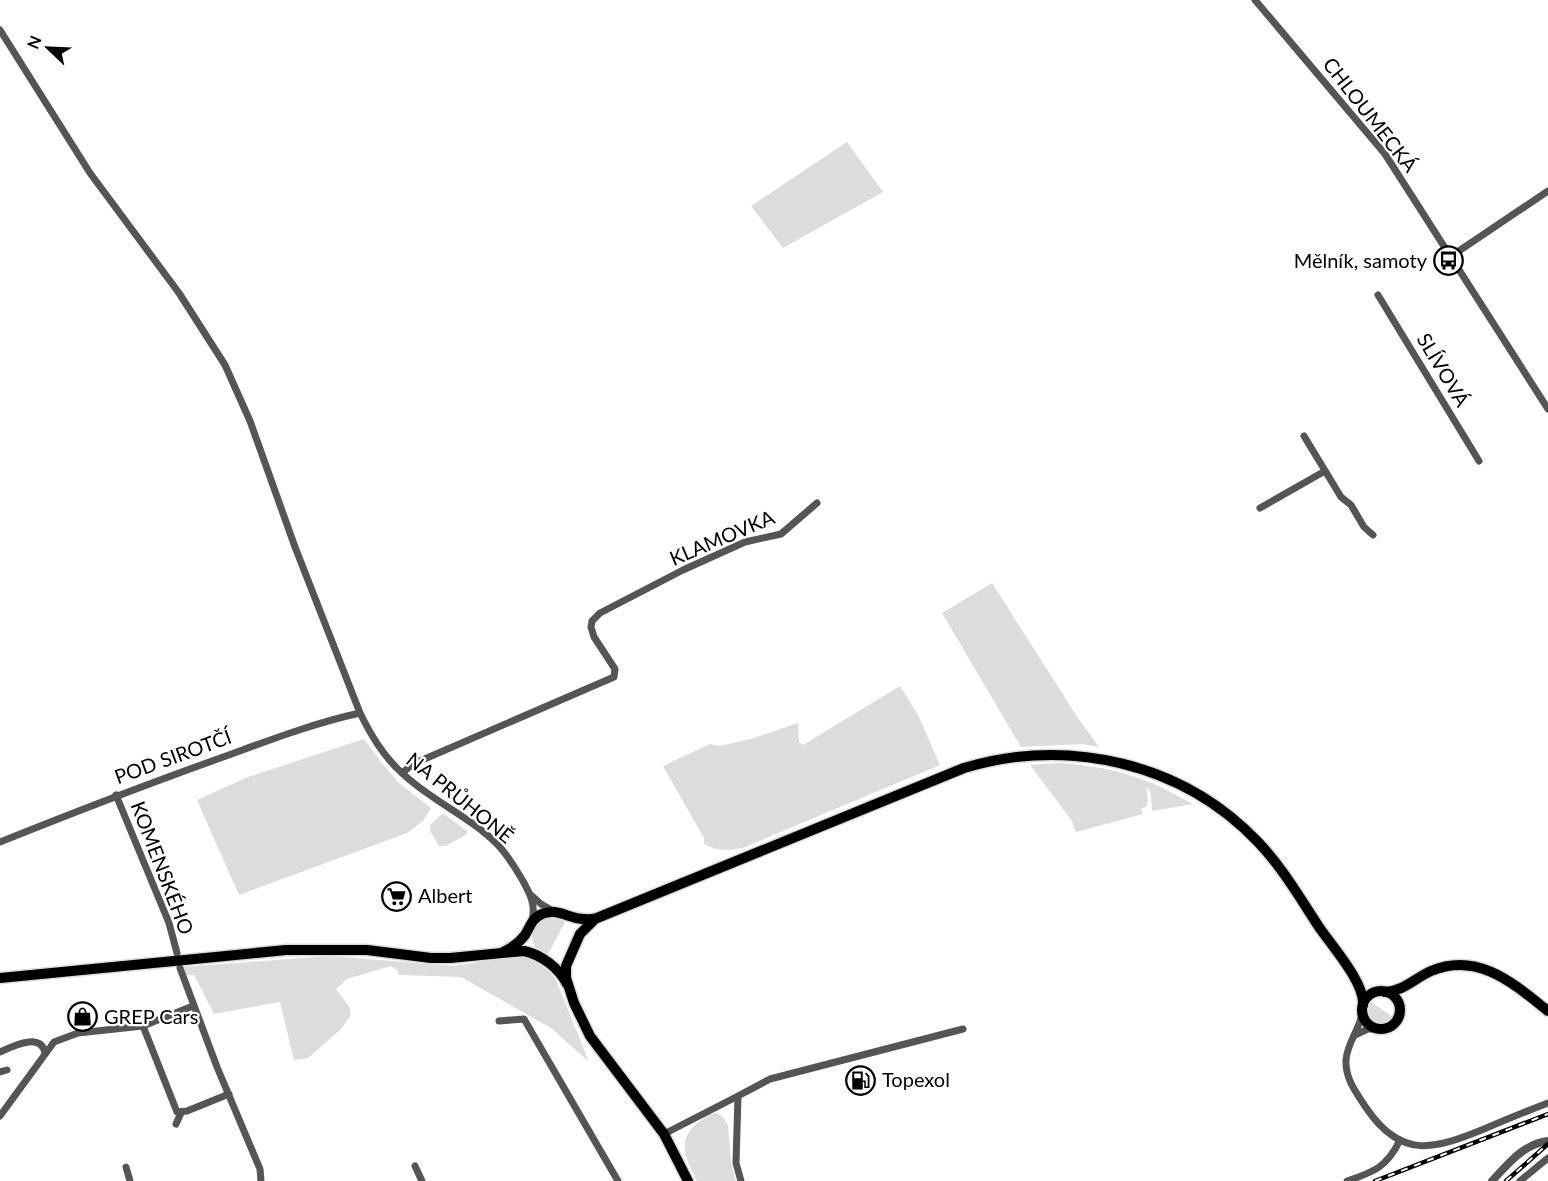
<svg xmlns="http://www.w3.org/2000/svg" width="1548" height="1181" font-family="Lato,sans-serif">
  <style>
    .green { fill: #dcdcdc }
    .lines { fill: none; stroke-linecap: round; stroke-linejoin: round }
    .primary-casing { stroke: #dbdbdb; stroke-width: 13 }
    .minor { stroke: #555; stroke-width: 7 }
    .tertiary { stroke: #555; stroke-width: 8 }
    .primary { stroke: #000; stroke-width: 10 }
    .rail-casing { stroke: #000; stroke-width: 4.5 }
    .rail { stroke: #fff; stroke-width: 2; stroke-dasharray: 7; stroke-linecap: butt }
    .labels { text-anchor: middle; stroke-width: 4.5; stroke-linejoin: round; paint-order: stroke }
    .street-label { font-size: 20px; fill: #000; stroke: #fff }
    .poi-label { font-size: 20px; fill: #000; stroke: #fff; text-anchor: start }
  </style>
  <rect width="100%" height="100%" fill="#fff"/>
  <g class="green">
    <path d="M847,142L883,192L783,248L751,206Z"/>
    <path d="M992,583L1078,718L1099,747L1082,744L1021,747L942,613Z"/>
    <path d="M900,686L918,715L940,765L745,847C729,851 719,852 704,844V838L663,766L710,744L719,746L751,739L798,723L799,742L803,745Z"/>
    <path d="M364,739L381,762L400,784L431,808L423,821L407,833L239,895L197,800L248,777Z"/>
    <path d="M1059,763C1113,767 1146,777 1193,804L1152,811L1151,795L1148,788L1146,789L1148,800L1146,807L1141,808L1143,814L1076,832L1072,821L1030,765Z"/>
    <path d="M443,813L468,832L466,835L445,846H439L430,831V825Z"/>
    <path d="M553,917L565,922L547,956C524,945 528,921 553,917Z"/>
    <path d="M329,956L453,966L521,956L535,961L548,969L556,980L589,1062L551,1028L461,977L399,975L397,970L391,966L347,979L336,989L350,1008L351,1015L341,1029L308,1058L294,1060L280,1002L214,1014L194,975H186L184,967Z"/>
    <path d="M1371,1002L1393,1017L1388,1022L1382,1024L1372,1020L1368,1011Z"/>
    <path d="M717,1113L723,1117L728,1125L731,1162L736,1181H697C686,1159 675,1139 700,1121C706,1117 710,1114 717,1113Z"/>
  </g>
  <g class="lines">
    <defs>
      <g id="primary">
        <path d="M594,920L580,934L566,966V978L574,1003L590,1036L664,1134L688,1181"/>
        <path d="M503,952C512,948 519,943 525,935C530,927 532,918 542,914C559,906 573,924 597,918L964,768C1067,737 1182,762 1258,842C1282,867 1300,898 1319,927C1332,946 1365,983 1363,1005"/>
        <path d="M0,978L286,950H367L431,958H450L524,951C542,955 559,968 567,984"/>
        <circle cx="1381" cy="1010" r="19"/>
        <path d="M1385,992C1404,991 1415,978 1431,971C1478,951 1514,984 1548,1011"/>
      </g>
    </defs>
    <use href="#primary" class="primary-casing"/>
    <g class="minor">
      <path d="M1255,0L1385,154L1548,409"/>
      <path d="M0,30L90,173L179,293L225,365L250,421L295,547L360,713C371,735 383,756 402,773C430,800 469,816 497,844C508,855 515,868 523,881C530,894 536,905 532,920"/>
      <path d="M1450,257L1548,191"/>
      <path d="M1378,295L1479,461"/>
      <path d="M1304,436L1341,497L1351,505L1364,527L1373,535"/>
      <path d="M1260,508L1325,471"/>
      <path d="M402,773L413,764L614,677L615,669L594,637L591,627L592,621L600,613L683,570L745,542L781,534L817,503"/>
      <path d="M116,795L169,923L177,953"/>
      <path d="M0,842C75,812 150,783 226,756C270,740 314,723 360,713"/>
      <path d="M531,895L541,904L553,911"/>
      <path d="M180,968L217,1067L260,1169L261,1181"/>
      <path d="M1362,1013C1360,1029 1347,1043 1346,1060C1345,1079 1357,1094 1367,1109C1402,1160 1435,1149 1484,1129C1505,1120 1527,1111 1548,1103"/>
      <path d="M499,1021L524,1019L618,1181"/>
      <path d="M143,1026L177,1112L187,1111L229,1094"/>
      <path d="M1355,1035L1368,1029H1378"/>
      <path d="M0,1052C13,1046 41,1032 45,1053"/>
      <path d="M0,1072L7,1070"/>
      <path d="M0,1116L54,1042L78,1033L143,1026L193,1006"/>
      <path d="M176,1124L181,1113"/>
      <path d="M664,1134L738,1096"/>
      <path d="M415,1166L422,1181"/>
      <path d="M126,1167L130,1181"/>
      <path d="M741,1181L736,1163L738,1096L770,1079L963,1029"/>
      <path d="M1347,1181C1374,1172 1387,1167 1400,1140"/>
      <path d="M1520,1181L1548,1158"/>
    </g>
    <path class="tertiary" d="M1492,1181C1508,1164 1523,1144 1548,1141"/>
    <use href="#primary" class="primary"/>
    <defs>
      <g id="rail">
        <path d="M1375,1181L1548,1114"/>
        <path d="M1506,1181L1548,1144"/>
      </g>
    </defs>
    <use href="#rail" class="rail-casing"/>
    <use href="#rail" class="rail"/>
  </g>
  <defs>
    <symbol id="bus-ring" viewBox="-11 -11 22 22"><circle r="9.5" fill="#fff" stroke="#000" stroke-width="1.5"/><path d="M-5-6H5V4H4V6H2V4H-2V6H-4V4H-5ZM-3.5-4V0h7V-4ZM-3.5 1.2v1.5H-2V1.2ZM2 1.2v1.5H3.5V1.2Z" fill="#000"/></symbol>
    <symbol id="supermarket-ring" viewBox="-11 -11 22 22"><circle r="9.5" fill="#fff" stroke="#000" stroke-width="1.5"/><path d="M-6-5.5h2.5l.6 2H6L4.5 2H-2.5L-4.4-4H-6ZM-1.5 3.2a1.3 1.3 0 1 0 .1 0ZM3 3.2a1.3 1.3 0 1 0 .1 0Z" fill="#000"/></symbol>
    <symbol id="shop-ring" viewBox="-11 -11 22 22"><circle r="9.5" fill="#fff" stroke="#000" stroke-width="1.5"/><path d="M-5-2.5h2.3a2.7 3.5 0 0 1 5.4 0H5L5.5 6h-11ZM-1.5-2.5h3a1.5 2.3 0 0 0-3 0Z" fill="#000"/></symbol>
    <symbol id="fuel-ring" viewBox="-11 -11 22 22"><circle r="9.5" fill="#fff" stroke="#000" stroke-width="1.5"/><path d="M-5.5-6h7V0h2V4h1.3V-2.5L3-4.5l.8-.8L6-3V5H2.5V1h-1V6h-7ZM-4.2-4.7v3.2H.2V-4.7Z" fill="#000"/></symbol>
  </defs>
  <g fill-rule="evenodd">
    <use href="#bus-ring" x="1432" y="244" width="33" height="33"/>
    <use href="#supermarket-ring" x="380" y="880" width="33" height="33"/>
    <use href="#shop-ring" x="66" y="1000" width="33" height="33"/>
    <use href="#fuel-ring" x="844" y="1064" width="33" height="33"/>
  </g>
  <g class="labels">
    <g class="street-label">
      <text transform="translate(1370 115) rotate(52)" y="7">CHLOUMECKÁ</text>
      <text transform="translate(1443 370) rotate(59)" y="7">SLÍVOVÁ</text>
      <text transform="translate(722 538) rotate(-23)" y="7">KLAMOVKA</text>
      <text transform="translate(173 757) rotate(-20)" y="7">POD SIROTČÍ</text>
      <text transform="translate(460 798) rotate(39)" y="7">NA PRŮHONĚ</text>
      <text transform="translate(162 868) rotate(69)" y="7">KOMENSKÉHO</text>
    </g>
    <g class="poi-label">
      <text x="1427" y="268" text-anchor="end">Mělník, samoty</text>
      <text x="418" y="903">Albert</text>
      <text x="104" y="1024">GREP Cars</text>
      <text x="882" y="1087">Topexol</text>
    </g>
  </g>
  <g transform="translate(48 48) rotate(293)" stroke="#ffffff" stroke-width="4.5" paint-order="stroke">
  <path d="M0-4.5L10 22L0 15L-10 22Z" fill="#000000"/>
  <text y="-9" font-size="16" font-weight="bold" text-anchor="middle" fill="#000000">N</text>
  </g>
</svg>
